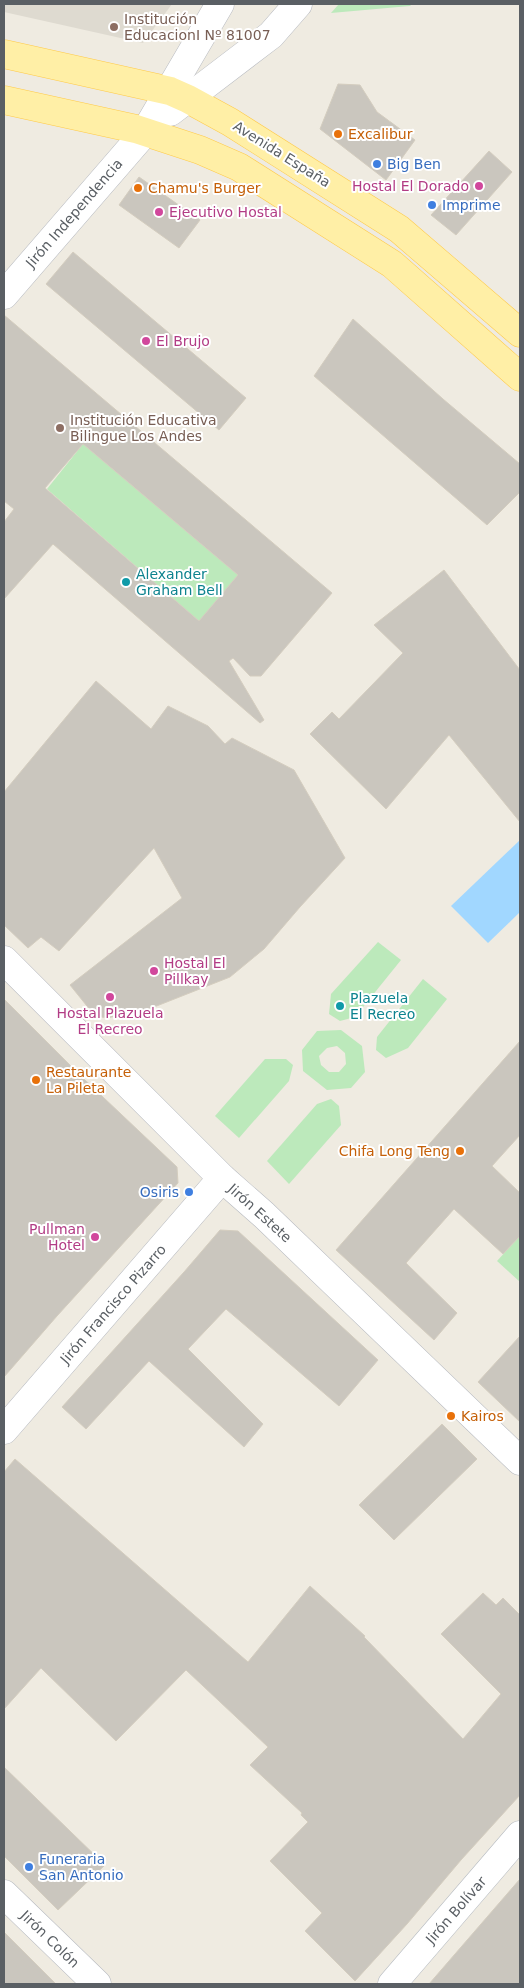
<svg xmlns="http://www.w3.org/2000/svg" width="524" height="1988" font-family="'DejaVu Sans',sans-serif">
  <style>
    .education { fill: #dedad0 }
    .green { fill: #bce9bb; fill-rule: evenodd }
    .water { fill: #a1d7ff }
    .building { fill: #cac6be; stroke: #d4cdbf; fill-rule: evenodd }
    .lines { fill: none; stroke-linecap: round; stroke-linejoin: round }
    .street-casing { stroke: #b7bac0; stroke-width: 29 }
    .secondary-casing { stroke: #b7bcc2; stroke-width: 29 }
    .primary-casing { stroke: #ffca4a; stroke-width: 29 }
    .street { stroke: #fff; stroke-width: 28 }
    .secondary { stroke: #fff; stroke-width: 28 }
    .primary { stroke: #ffefa6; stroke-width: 28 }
    .education-dot { fill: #8d6e63; stroke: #fff; stroke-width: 2 }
    .food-dot { fill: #e8710a; stroke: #fff; stroke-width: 2 }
    .shop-dot { fill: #3f7fe0; stroke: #fff; stroke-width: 2 }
    .hotel-dot { fill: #d1479c; stroke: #fff; stroke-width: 2 }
    .culture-dot { fill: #0f9aa8; stroke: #fff; stroke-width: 2 }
    .labels { text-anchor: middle; stroke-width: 4; stroke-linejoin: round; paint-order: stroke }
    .education-label { font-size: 14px; fill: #785e54; stroke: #fff; text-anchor: start }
    .food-label { font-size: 14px; fill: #c56008; stroke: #fff; text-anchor: start }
    .street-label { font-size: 14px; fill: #5a5f64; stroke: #fff }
    .shop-label { font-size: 14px; fill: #366cbe; stroke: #fff; text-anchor: start }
    .hotel-label { font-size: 14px; fill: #b23c85; stroke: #fff; text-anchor: start }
    .culture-label { font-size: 14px; fill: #0d838f; stroke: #fff; text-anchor: start }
  </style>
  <rect width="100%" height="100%" fill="#efebe1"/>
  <path class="education" d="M4,4H172L143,43L4,12Z"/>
  <g class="green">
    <path d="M339,4H412L410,6L331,13Z"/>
    <path d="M83,444L238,575L199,621L47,489Z"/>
    <path d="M378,942L401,960L355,1017L340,1021L329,1014L331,994Z"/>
    <path d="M423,979L447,999L408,1048L386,1058L376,1050L377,1037Z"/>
    <path d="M341,1030L362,1046L365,1072L351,1088L327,1090L303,1071L302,1050L317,1031ZM337,1046L345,1053L346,1064L339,1072H329L321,1065L319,1056L327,1048Z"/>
    <path d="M265,1059H286L293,1065L289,1081L239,1138L215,1116Z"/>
    <path d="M331,1099L339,1106L341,1125L289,1184L267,1161L317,1104Z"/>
    <path d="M520,1236V1282L497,1261Z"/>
  </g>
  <path class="water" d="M520,840V912L488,943L451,906Z"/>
  <g class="building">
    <path d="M338,84L360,85L377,112L415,140L386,180L320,129Z"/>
    <path d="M489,151L512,172L456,235L431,215Z"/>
    <path d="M139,177L200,220L179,248L119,205Z"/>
    <path d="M73,252L246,398L219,430L46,284Z"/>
    <path d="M4,315L332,593L261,676H250L233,658L229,661L264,720L260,723L53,544L4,599V522L14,509L4,501ZM83,444L238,575L199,621L45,488Z"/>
    <path d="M353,319L443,399L520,464V492L487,525L314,376Z"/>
    <path d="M444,570L520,670V822L449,735L386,809L310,734L332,712L339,719L403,653L374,625Z"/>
    <path d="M96,681L151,729L168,706L208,726L225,744L232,738L294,770L345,858L300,907L264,949L230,977L149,1009L107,1018L95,1016L70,985L182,898L154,848L59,951L41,937L28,948L4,925V792Z"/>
    <path d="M4,999L85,1080L177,1167L178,1183L57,1316L4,1377Z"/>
    <path d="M520,1041V1135L492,1166L520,1193V1236L503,1254L454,1209L406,1263L457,1313L434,1340L336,1250Z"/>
    <path d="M220,1230L238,1231L378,1360L339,1406L226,1309L188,1349L263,1424L244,1447L149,1361L86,1429L62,1407L184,1272Z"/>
    <path d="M520,1336V1422L478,1382Z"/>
    <path d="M442,1424L477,1459L394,1540L359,1505Z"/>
    <path d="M15,1459L248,1662L310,1586L365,1636L364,1637L463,1739L501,1694L441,1634L483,1593L496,1605L503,1598L520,1615V1795L461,1860L407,1924L355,1981L305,1931L322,1913L270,1861L308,1822L301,1815L302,1813L250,1765L268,1747L186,1670L116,1741L41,1668L4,1709V1472Z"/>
    <path d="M4,1767L105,1865L58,1910L4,1856Z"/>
    <path d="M520,1879V1984H429Z"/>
    <path d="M4,1932L56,1984H4Z"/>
  </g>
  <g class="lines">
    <defs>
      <g id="street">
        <path d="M170,112L271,35L298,4"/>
        <path d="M4,295L145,132L220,4"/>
        <path d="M4,960L222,1178L264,1215L520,1461"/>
        <path d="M4,1430L222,1178"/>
        <path d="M4,1894L97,1984"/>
      </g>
      <path id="secondary" d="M392,1984L520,1835"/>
      <g id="primary">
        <path d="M4,54L170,91L188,99L230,122L399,229L520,333"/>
        <path d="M4,100L136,129L200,150L239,167L392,264L520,377"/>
      </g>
    </defs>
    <use href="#street" class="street-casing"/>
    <use href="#secondary" class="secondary-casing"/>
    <use href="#primary" class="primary-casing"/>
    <use href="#street" class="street"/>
    <use href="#secondary" class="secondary"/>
    <use href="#primary" class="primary"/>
  </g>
  <g class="education-dot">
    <circle cx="114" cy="27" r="5"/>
    <circle cx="60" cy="428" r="5"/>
  </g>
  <g class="food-dot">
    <circle cx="338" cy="134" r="5"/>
    <circle cx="138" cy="188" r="5"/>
    <circle cx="36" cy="1080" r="5"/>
    <circle cx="460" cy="1151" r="5"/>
    <circle cx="451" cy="1416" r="5"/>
  </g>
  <g class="shop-dot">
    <circle cx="377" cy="164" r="5"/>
    <circle cx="432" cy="205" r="5"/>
    <circle cx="189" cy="1192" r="5"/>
    <circle cx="29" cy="1867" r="5"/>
  </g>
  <g class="hotel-dot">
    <circle cx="479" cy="186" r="5"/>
    <circle cx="159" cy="212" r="5"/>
    <circle cx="146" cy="341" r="5"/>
    <circle cx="154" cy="971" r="5"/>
    <circle cx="110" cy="997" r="5"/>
    <circle cx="95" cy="1237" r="5"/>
  </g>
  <g class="culture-dot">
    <circle cx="126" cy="582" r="5"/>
    <circle cx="340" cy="1006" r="5"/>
  </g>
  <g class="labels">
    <g class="education-label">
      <text x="124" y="24">Institución<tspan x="124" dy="16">EducacionI Nº 81007</tspan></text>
      <text x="70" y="425">Institución Educativa<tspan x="70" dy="16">Bilingue Los Andes</tspan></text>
    </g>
    <g class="food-label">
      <text x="348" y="139">Excalibur</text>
      <text x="148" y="193">Chamu's Burger</text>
      <text x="46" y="1077">Restaurante<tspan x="46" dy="16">La Pileta</tspan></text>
      <text x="450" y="1156" text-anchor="end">Chifa Long Teng</text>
      <text x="461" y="1421">Kairos</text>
    </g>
    <g class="street-label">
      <text transform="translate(282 154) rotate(32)" y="5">Avenida España</text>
      <text transform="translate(74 213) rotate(-49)" y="5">Jirón Independencia</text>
      <text transform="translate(260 1213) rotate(42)" y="5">Jirón Estete</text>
      <text transform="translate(113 1304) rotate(-49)" y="5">Jirón Francisco Pizarro</text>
      <text transform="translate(456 1910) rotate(-49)" y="5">Jirón Bolívar</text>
      <text transform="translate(50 1939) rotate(44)" y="5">Jirón Colón</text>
    </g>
    <g class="shop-label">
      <text x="387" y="169">Big Ben</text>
      <text x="442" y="210">Imprime</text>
      <text x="179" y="1197" text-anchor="end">Osiris</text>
      <text x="39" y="1864">Funeraria<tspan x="39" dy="16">San Antonio</tspan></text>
    </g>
    <g class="hotel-label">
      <text x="469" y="191" text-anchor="end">Hostal El Dorado</text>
      <text x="169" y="217">Ejecutivo Hostal</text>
      <text x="156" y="346">El Brujo</text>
      <text x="164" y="968">Hostal El<tspan x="164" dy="16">Pillkay</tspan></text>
      <text x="110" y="1018" text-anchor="middle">Hostal Plazuela<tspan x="110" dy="16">El Recreo</tspan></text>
      <text x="85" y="1234" text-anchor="end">Pullman<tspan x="85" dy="16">Hotel</tspan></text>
    </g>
    <g class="culture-label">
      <text x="136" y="579">Alexander<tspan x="136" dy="16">Graham Bell</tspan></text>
      <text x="350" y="1003">Plazuela<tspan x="350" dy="16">El Recreo</tspan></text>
    </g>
  </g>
  <rect width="524" height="1988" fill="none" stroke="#5a5f64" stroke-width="10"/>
</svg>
